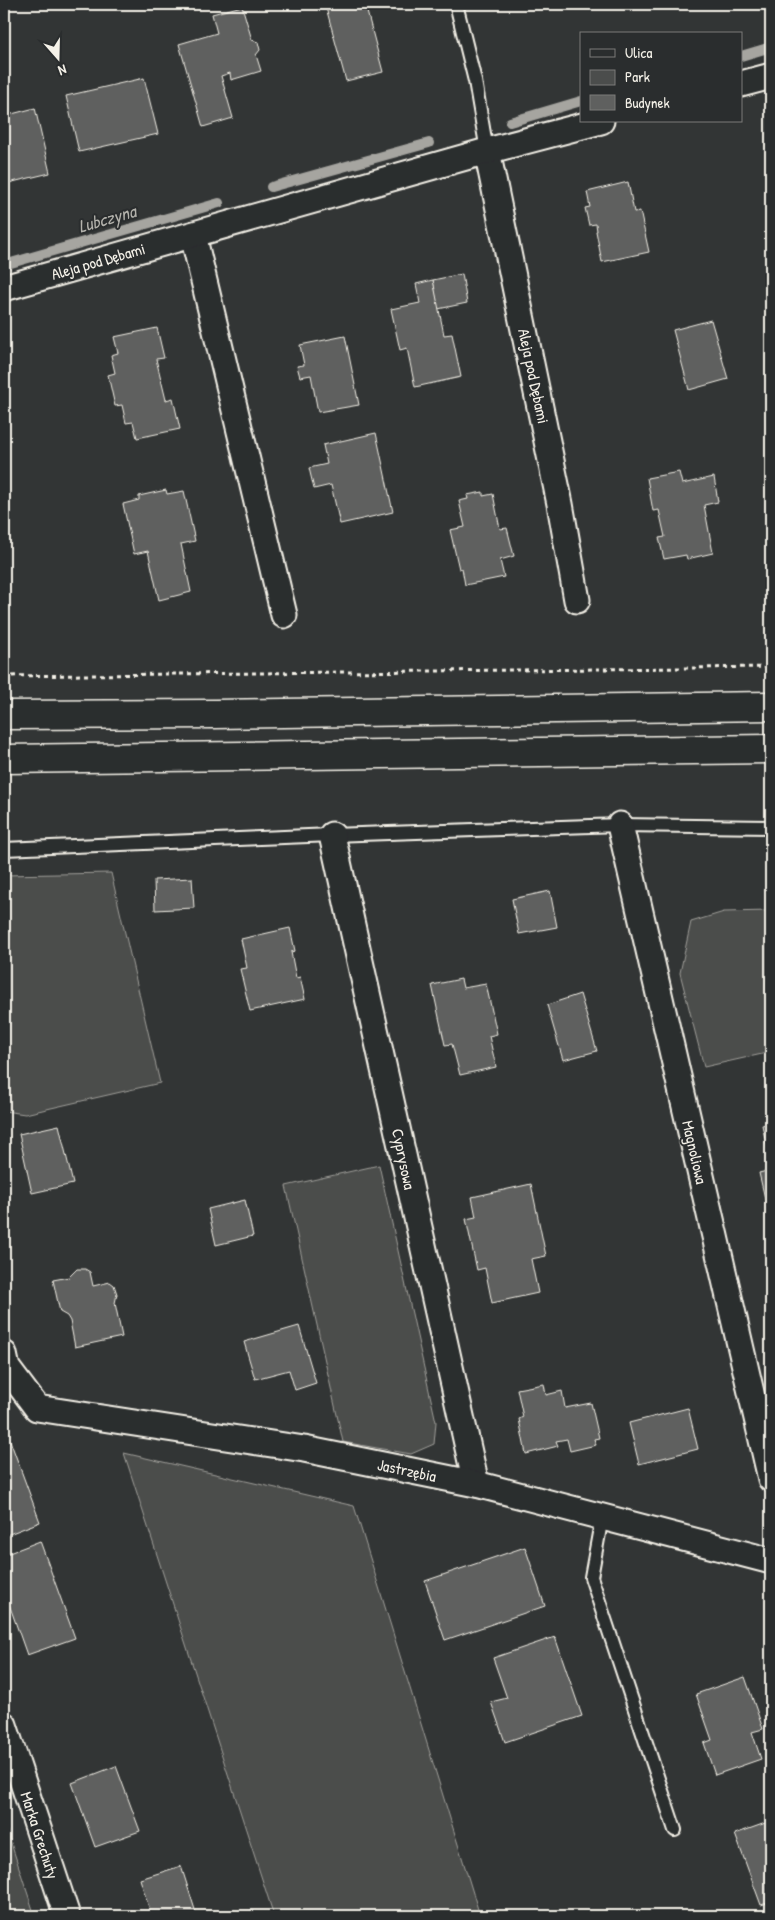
<svg xmlns="http://www.w3.org/2000/svg" width="775" height="1920" font-family="'Patrick Hand',sans-serif">
  <style>
    .green { fill: #4b4d4c; stroke: #a09f9a }
    .lines { fill: none; stroke-linecap: round; stroke-linejoin: round }
    .stream { stroke: #a6a5a0; stroke-width: 10 }
    .building { fill: #5f605f; stroke: #f4f1e8 }
    .lane-casing { stroke: #f4f1e8; stroke-width: 16 }
    .street-casing { stroke: #f4f1e8; stroke-width: 29 }
    .primary-casing { stroke: #f4f1e8; stroke-width: 31 }
    .path { stroke: #f4f1e8; stroke-width: 3; stroke-dasharray: 4 4; stroke-linecap: butt }
    .lane { stroke: #2a2d2e; stroke-width: 12 }
    .street { stroke: #2a2d2e; stroke-width: 25 }
    .primary { stroke: #2a2d2e; stroke-width: 28 }
    .labels { text-anchor: middle; stroke-width: 4; stroke-linejoin: round; paint-order: stroke }
    .street-label { font-size: 16px; fill: #f4f1e8; stroke: #2a2d2e }
    .water-label { font-size: 18px; font-style: italic; fill: #b3b2ac; stroke: #2a2d2e }
  </style>
  <rect width="100%" height="100%" fill="#323535"/>
  <filter id="ink" filterUnits="userSpaceOnUse"><feTurbulence type="fractalNoise" baseFrequency=".02" numOctaves="2"/><feDisplacementMap in="SourceGraphic" scale="10" xChannelSelector="R" yChannelSelector="G"/><feConvolveMatrix kernelMatrix="1 2 1 2 8 2 1 2 1" color-interpolation-filters="sRGB"/></filter>
  <g filter="url(#ink)">
    <g class="green">
      <path d="M111,873L160,1083L25,1114L4,1111V875Z"/>
      <path d="M771,911V1052L704,1067L680,973L691,922L724,912Z"/>
      <path d="M379,1165L436,1422L434,1444L411,1454L343,1442L286,1186Z"/>
      <path d="M124,1453L354,1506L480,1916H274Z"/>
      <path d="M4,1822L35,1916H4Z"/>
    </g>
    <g class="lines">
      <g class="stream">
        <path d="M741,56L771,47"/>
        <path d="M510,122L581,101"/>
        <path d="M271,187L429,143"/>
        <path d="M4,265L219,203"/>
      </g>
    </g>
    <g class="building">
      <path d="M325,4H365L383,72L346,81Z"/>
      <path d="M242,6L252,40L258,42L260,50L256,55L261,71L231,80L230,73L221,76L233,118L203,127L179,44L217,33L212,14Z"/>
      <path d="M144,78L158,134L79,152L66,96Z"/>
      <path d="M35,108L50,173L4,184V116Z"/>
      <path d="M628,182L634,212L640,211L649,252L602,262L596,231H597L596,224L589,225L585,208L590,207L587,192Z"/>
      <path d="M462,274L467,303L438,309L433,280Z"/>
      <path d="M433,280L444,335L452,334L461,377L415,387L407,348L400,350L391,309L420,303L416,284Z"/>
      <path d="M711,320L728,379L689,390L673,330Z"/>
      <path d="M157,328L164,358L156,359L166,400L173,398L180,429L137,438L133,422L126,423L122,405L115,406L108,375L115,373L111,355L118,353L114,337Z"/>
      <path d="M345,336L359,405L318,412L311,375L300,377L297,366L304,365L300,345Z"/>
      <path d="M376,433L393,512L340,524L331,485L314,489L309,468L327,464L323,445Z"/>
      <path d="M679,472L682,484L714,477L718,502L704,505L713,553L687,559L686,555L664,559L659,538L665,537L659,510L653,511L647,478Z"/>
      <path d="M166,490L167,494L184,491L195,541L181,544L191,592L159,600L148,551L134,554L123,504L139,500V496Z"/>
      <path d="M483,492V496L493,494L500,529L507,528L514,556L500,560L504,577L465,585L462,568L459,569L450,530L465,527L459,501L468,499L467,495Z"/>
      <path d="M192,878L194,908L155,910L154,880Z"/>
      <path d="M550,891L557,927L519,934L512,899Z"/>
      <path d="M290,928L295,951L291,952L296,978L300,977L305,999L250,1011L240,969L247,968L241,939Z"/>
      <path d="M461,979L463,988L486,984L497,1034L489,1036L496,1067L460,1075L452,1044L445,1045L432,985Z"/>
      <path d="M580,994L597,1051L563,1060L547,1005Z"/>
      <path d="M771,1123V1155L769,1156L762,1125Z"/>
      <path d="M59,1125L73,1184L32,1193L19,1134Z"/>
      <path d="M771,1170V1206L767,1207L759,1173Z"/>
      <path d="M531,1184L546,1256L531,1259L538,1293L492,1303L485,1268L477,1270L466,1219L476,1217L472,1197Z"/>
      <path d="M245,1200L253,1236L216,1245L208,1209Z"/>
      <path d="M77,1269H85L90,1272L93,1286L110,1282L114,1285L117,1294L115,1303L122,1337L75,1347L70,1321L67,1316L60,1312L53,1280L69,1277Z"/>
      <path d="M299,1326L316,1383L295,1390L289,1370L255,1379L244,1342Z"/>
      <path d="M544,1384L546,1395L562,1391L565,1408L591,1403L599,1438L594,1439L596,1445L570,1451L567,1439L556,1441L558,1446L526,1454L519,1419L523,1417L517,1389Z"/>
      <path d="M688,1408L698,1449L639,1464L629,1423Z"/>
      <path d="M8,1435L40,1522L4,1536V1437Z"/>
      <path d="M40,1541L75,1638L27,1655L4,1590V1555Z"/>
      <path d="M525,1547L545,1606L445,1640L425,1581Z"/>
      <path d="M555,1637L582,1716L505,1742L491,1702L507,1698L493,1658Z"/>
      <path d="M745,1677L763,1729L752,1732L761,1759L715,1775L704,1743L712,1740L696,1694Z"/>
      <path d="M116,1766L140,1831L95,1847L72,1783Z"/>
      <path d="M771,1821V1902L761,1905L735,1834Z"/>
      <path d="M181,1866L197,1916H144L151,1914L140,1879Z"/>
    </g>
    <g class="lines">
      <defs>
        <g id="lane">
          <path d="M456,4L475,81L487,151"/>
          <path d="M4,849L332,835L620,825L771,827"/>
          <path d="M602,1517L591,1577L675,1830"/>
        </g>
        <g id="street">
          <path d="M741,84L771,76"/>
          <path d="M487,151L560,504L577,600"/>
          <path d="M193,235L284,615"/>
          <path d="M4,288L487,151L601,121"/>
          <path d="M620,825L771,1479"/>
          <path d="M332,835L476,1484"/>
          <path d="M4,1354L7,1368L37,1408L304,1449L476,1484L771,1561"/>
          <path d="M4,1725L67,1916"/>
        </g>
        <g id="primary">
          <path d="M4,715L215,714L771,706"/>
          <path d="M4,759L771,749"/>
        </g>
      </defs>
      <use href="#lane" class="lane-casing"/>
      <use href="#street" class="street-casing"/>
      <use href="#primary" class="primary-casing"/>
      <path class="path" d="M4,676L771,667"/>
      <use href="#lane" class="lane"/>
      <use href="#street" class="street"/>
      <use href="#primary" class="primary"/>
    </g>
  </g>
  <g class="labels">
    <g class="street-label">
      <text transform="translate(98 261) rotate(-16)" y="6">Aleja pod Dębami</text>
      <text transform="translate(534 376) rotate(78)" y="6">Aleja pod Dębami</text>
      <text transform="translate(695 1152) rotate(77)" y="6">Magnoliowa</text>
      <text transform="translate(404 1159) rotate(78)" y="6">Cyprysowa</text>
      <text transform="translate(407 1470) rotate(12)" y="6">Jastrzębia</text>
      <text transform="translate(40 1835) rotate(72)" y="6">Marka Grechuty</text>
    </g>
    <g class="water-label">
      <text transform="translate(107 219) rotate(-16)" y="6">Lubczyna</text>
    </g>
  </g>
  <rect width="775" height="1920" fill="none" stroke="#2a2d2e" stroke-width="20"/>
  <rect x="10" y="10" width="755" height="1900" fill="none" stroke="#f4f1e8" stroke-width="2" filter="url(#ink)"/>
  <rect x="580" y="32" width="162" height="90" fill="#2a2d2e" stroke="#7b7b78"/>
  <rect x="590" y="49" width="25" height="8" fill="#2a2d2e" stroke="#7b7b78"/>
  <text x="625" y="58" font-size="15" fill="#f4f1e8">Ulica</text>
  <rect x="590" y="70" width="25" height="15" fill="#4b4d4c" stroke="#7b7b78"/>
  <text x="625" y="82" font-size="15" fill="#f4f1e8">Park</text>
  <rect x="590" y="95" width="25" height="15" fill="#5f605f" stroke="#7b7b78"/>
  <text x="625" y="108" font-size="15" fill="#f4f1e8">Budynek</text>
  <g transform="translate(58 58) rotate(160)" stroke="#2a2d2e" stroke-width="4" paint-order="stroke">
  <path d="M0-4L9 19L0 12L-9 19Z" fill="#f4f1e8"/>
  <text y="-8" font-size="14" font-weight="bold" text-anchor="middle" fill="#f4f1e8">N</text>
  </g>
</svg>
